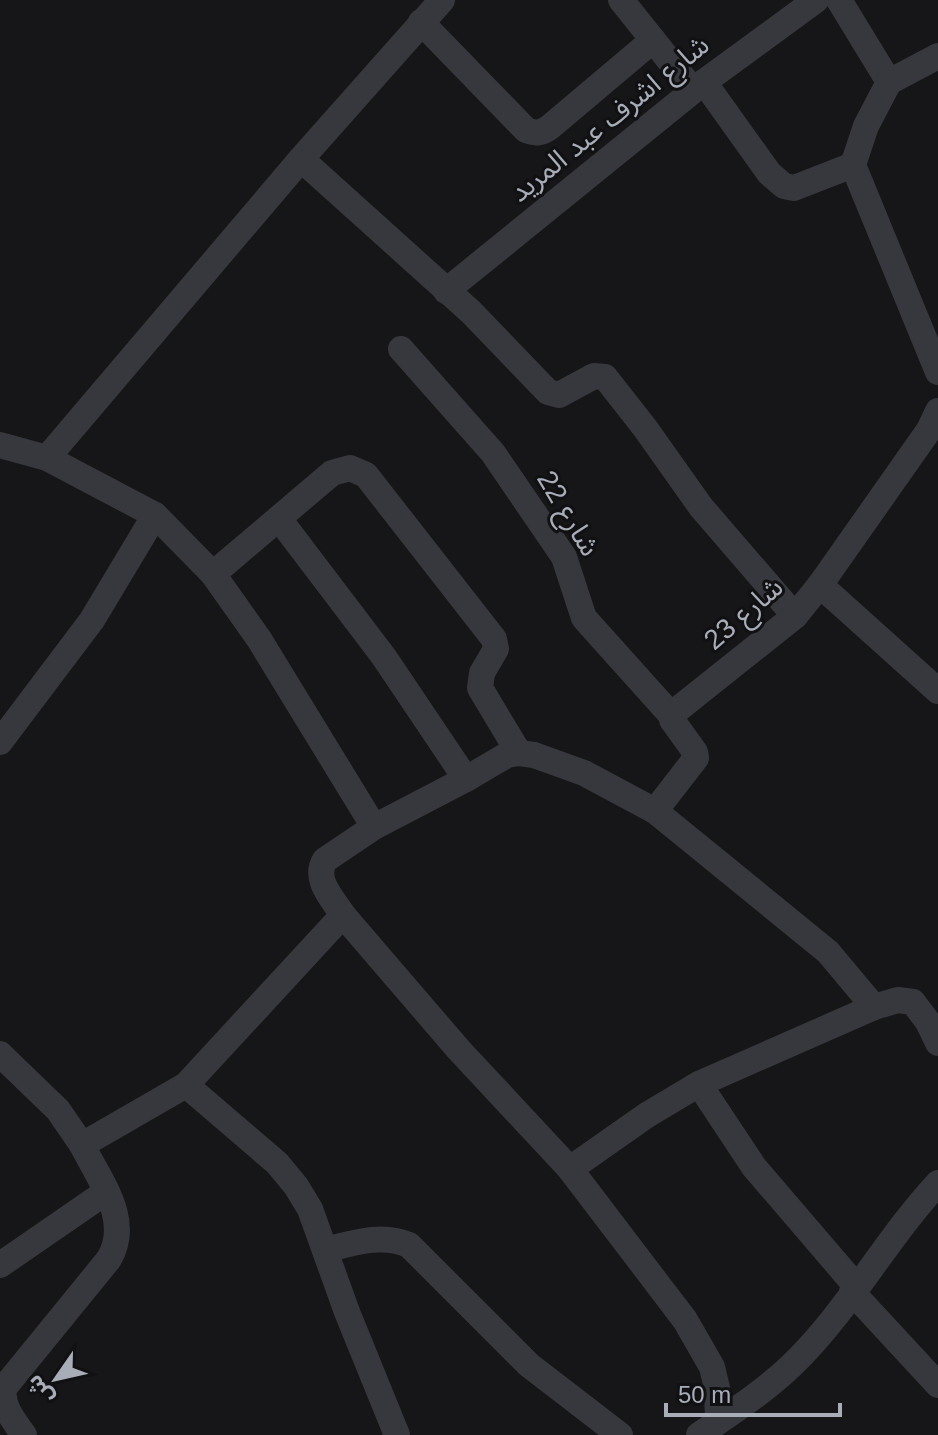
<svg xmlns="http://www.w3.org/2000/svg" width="938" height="1435" font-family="Arial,'Noto Sans Arabic',sans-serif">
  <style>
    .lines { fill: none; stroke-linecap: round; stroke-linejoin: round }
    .street { stroke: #37383d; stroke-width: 26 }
    .labels { text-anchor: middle; stroke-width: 6; stroke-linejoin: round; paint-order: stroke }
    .street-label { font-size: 28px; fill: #a8adb8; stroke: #111113 }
  </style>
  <rect width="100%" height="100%" fill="#161618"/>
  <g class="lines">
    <g class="street">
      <path d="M621,0L693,90"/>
      <path d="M839,0L889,82"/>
      <path d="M421,22L526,130C536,134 542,133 550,127L653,40"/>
      <path d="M704,82L769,173L784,186L794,188L853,165"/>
      <path d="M301,159L471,312L548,392L559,395L594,376L605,377L645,428L701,507L795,616"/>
      <path d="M853,165L938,372"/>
      <path d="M853,165L866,126L889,82L938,56"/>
      <path d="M446,291L704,82L816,0"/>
      <path d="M401,349L493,453L564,557L584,618L672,716"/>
      <path d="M0,445L47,458L155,515L213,574L332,473L350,468L366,475L494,639L496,649L482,673L480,688L519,753"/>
      <path d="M47,458L301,159L442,0"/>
      <path d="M280,520L384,657L466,779L507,755L519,753L534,755L584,773L655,811L828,952L874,1007L898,1000L913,1002L928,1022L938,1043"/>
      <path d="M213,574L259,639L374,827"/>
      <path d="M820,585L938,691"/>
      <path d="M0,742L92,620L155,515"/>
      <path d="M655,811L696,758L695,752L672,720V714L795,616L820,585L929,430L938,411"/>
      <path d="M343,915C332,898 313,879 325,860L374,827L466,779"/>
      <path d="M0,1054L58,1110L82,1145"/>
      <path d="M699,1084L754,1167L856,1286"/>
      <path d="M570,1169L647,1115L699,1084L874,1007"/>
      <path d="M325,1250C353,1243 382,1233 409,1245L529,1365L620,1435"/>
      <path d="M0,1265L106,1192"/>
      <path d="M852,1292L938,1385"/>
      <path d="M24,1435C14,1421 1,1406 4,1388L109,1259C132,1220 100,1181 82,1145L186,1085"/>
      <path d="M397,1435L347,1312L310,1209L296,1186L277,1163L186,1085L343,915L459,1050L570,1169L685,1320L712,1367L717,1388L718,1421"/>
      <path d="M699,1435C731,1413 764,1392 792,1365C848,1311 885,1240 938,1183"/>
    </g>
  </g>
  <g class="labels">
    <g class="street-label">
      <text transform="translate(609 118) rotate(-39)" y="10">شارع اشرف عبد المريد</text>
      <text transform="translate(569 513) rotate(59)" y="10">شارع 22</text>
      <text transform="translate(743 613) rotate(-41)" y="10">شارع 23</text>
    </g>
  </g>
  <g transform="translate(56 1379) rotate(236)" stroke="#111113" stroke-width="6" paint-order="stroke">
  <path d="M0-6L14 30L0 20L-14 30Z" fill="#a8adb8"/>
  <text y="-12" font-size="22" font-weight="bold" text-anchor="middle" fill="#a8adb8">ش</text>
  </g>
  <path d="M666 1403v12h174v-12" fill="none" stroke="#a8adb8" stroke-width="4"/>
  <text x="678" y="1403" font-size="24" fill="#a8adb8" stroke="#111113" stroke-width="6" paint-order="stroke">50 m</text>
</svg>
